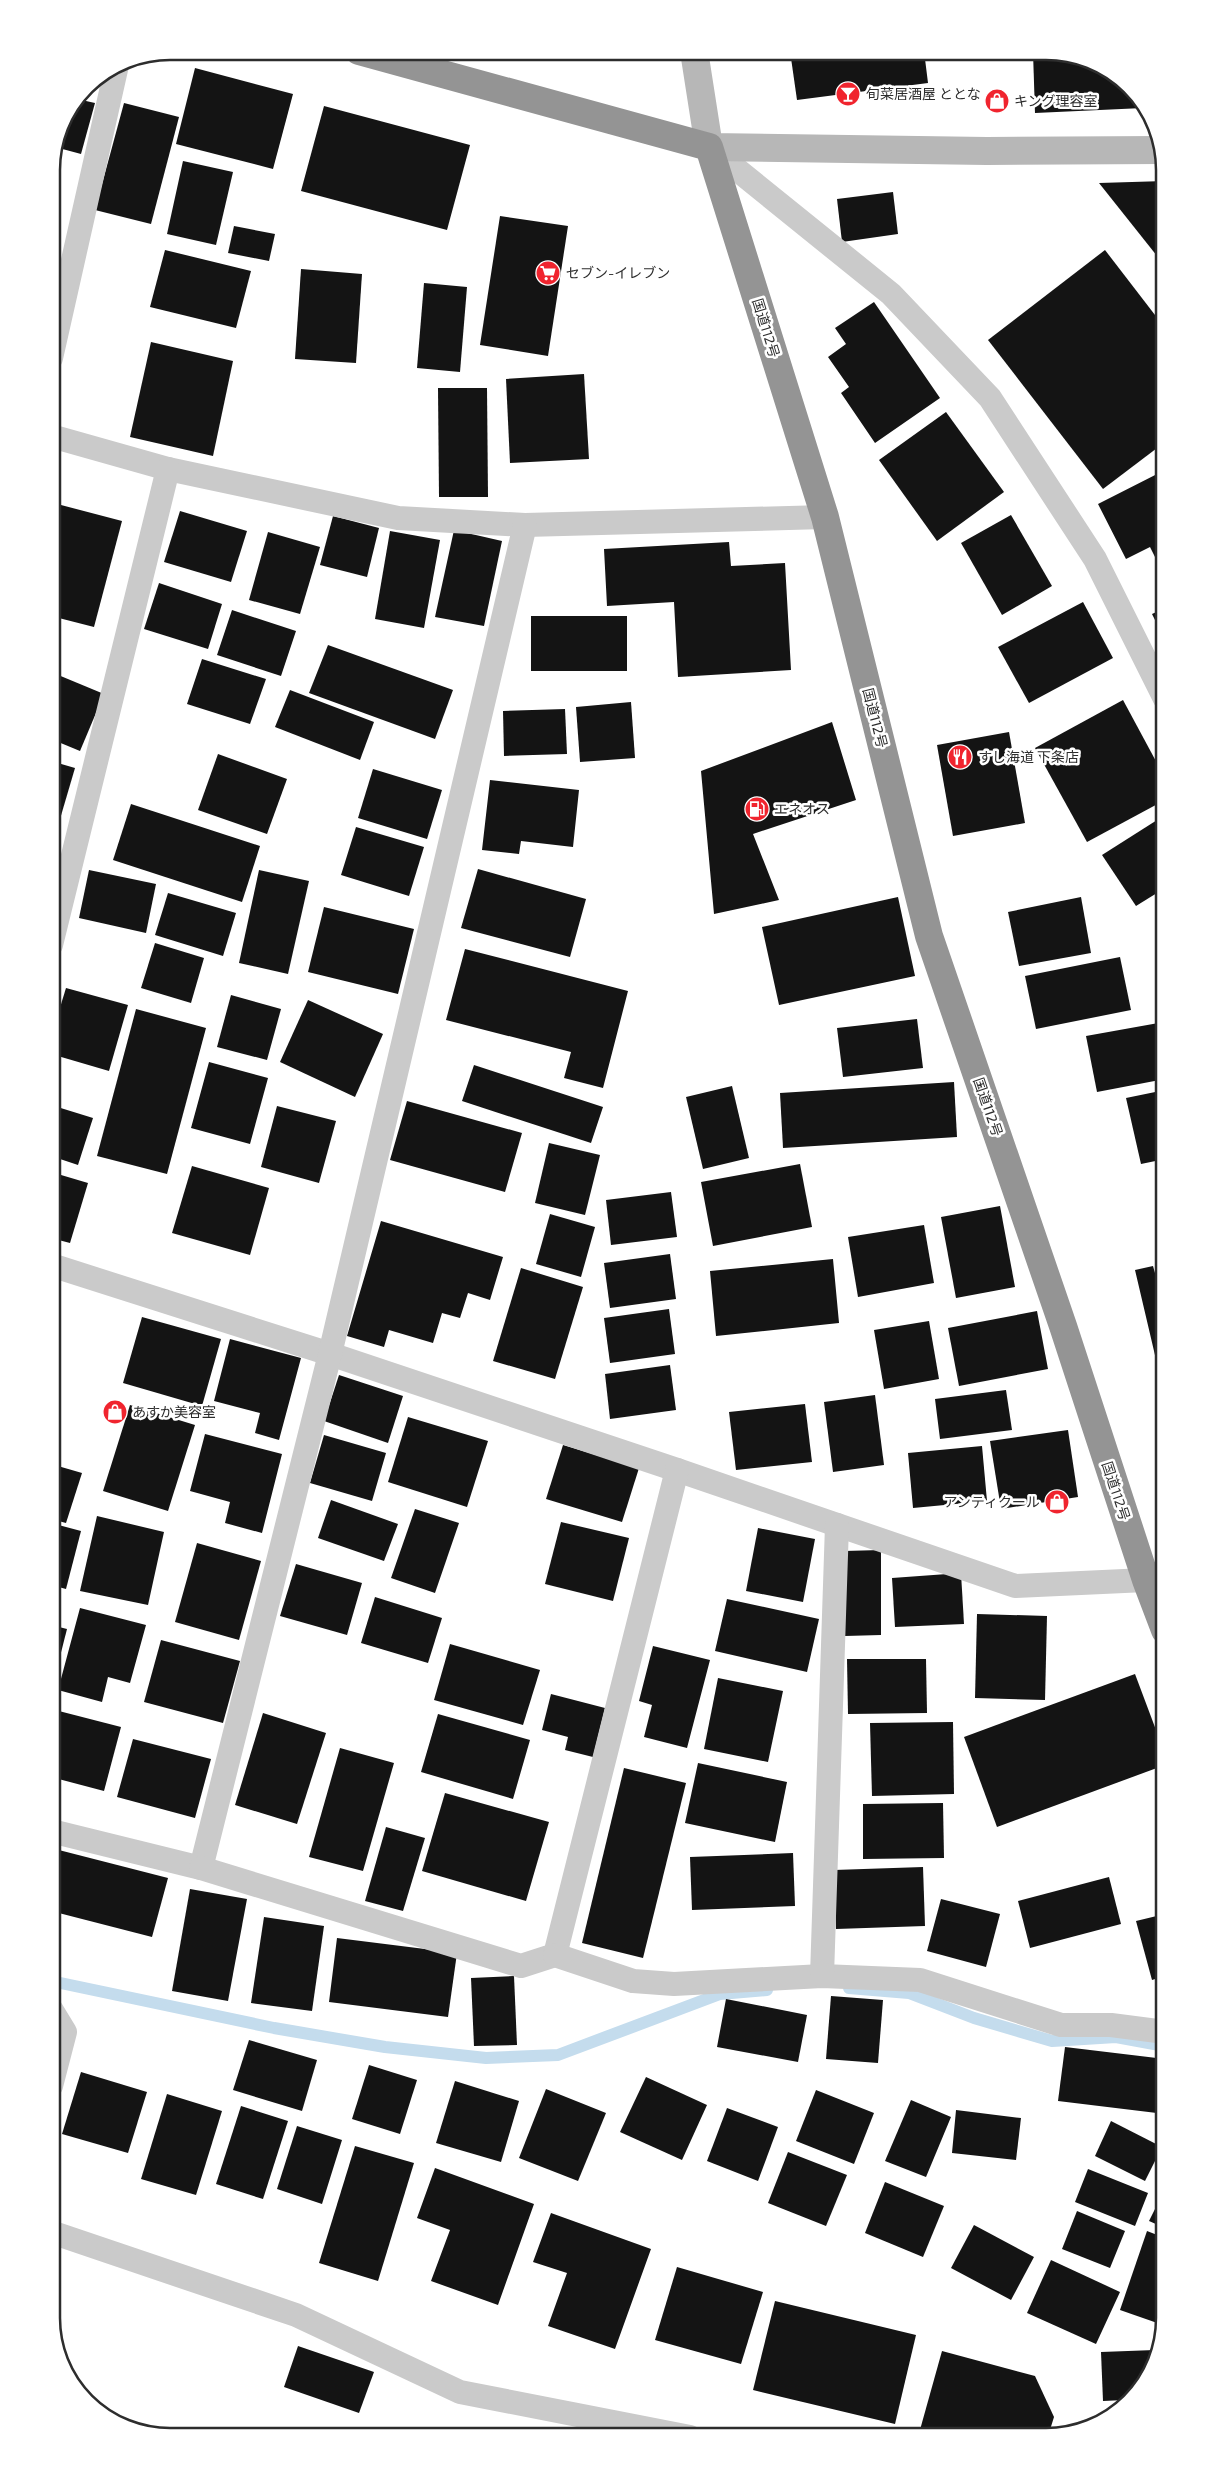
<svg xmlns="http://www.w3.org/2000/svg" width="1216" height="2488" font-family="'Exo 2','Noto Sans JP',sans-serif">
  <style>
    .lines { fill: none; stroke-linecap: round; stroke-linejoin: round }
    .stream { stroke: #c4dced; stroke-width: 12 }
    .building { fill: #141414 }
    .lane { stroke: #cacaca; stroke-width: 24 }
    .secondary { stroke: #b7b7b7; stroke-width: 28 }
    .highway { stroke: #949494; stroke-width: 28 }
    .labels { text-anchor: middle; stroke-width: 5; stroke-linejoin: round; paint-order: stroke }
    .poi-label { font-size: 14px; fill: #2d2d2d; stroke: #fff; text-anchor: start }
    .street-label { font-size: 14px; fill: #2d2d2d; stroke: #fff }
    .rim { fill: none; stroke: #2d2d2d; stroke-width: 2.5 }
  </style>
  <rect width="100%" height="100%" fill="#fff"/>
  <g class="lines">
    <g class="stream">
      <path d="M51,1981L274,2028L385,2047L486,2058L558,2055L720,1994L767,1990"/>
      <path d="M849,1988L909,1993L974,2018L1052,2041L1116,2037L1165,2046"/>
    </g>
  </g>
  <g class="building">
    <path d="M790,51H924L928,83L797,100Z"/>
    <path d="M1033,52H1054L1118,76L1143,108L1035,113Z"/>
    <path d="M195,68L293,94L273,169L176,144Z"/>
    <path d="M77,99L95,103L81,154L55,147L60,124Z"/>
    <path d="M124,103L179,117L151,224L95,210Z"/>
    <path d="M324,106L470,145L447,230L301,191Z"/>
    <path d="M183,161L233,172L216,245L167,234Z"/>
    <path d="M1165,181V266L1099,183Z"/>
    <path d="M893,192L898,234L842,242L837,199Z"/>
    <path d="M51,195L61,197L52,229H51Z"/>
    <path d="M500,216L568,226L548,356L480,345Z"/>
    <path d="M234,226L275,234L269,261L228,253Z"/>
    <path d="M165,250L251,271L236,328L150,307Z"/>
    <path d="M1105,250L1165,328V442L1103,489L988,340Z"/>
    <path d="M301,269L362,274L356,363L295,359Z"/>
    <path d="M424,283L467,287L460,372L417,368Z"/>
    <path d="M874,302L940,398L875,443L841,393L849,387L828,357L846,344L835,328Z"/>
    <path d="M151,342L233,361L213,456L130,437Z"/>
    <path d="M584,374L589,459L510,463L506,379Z"/>
    <path d="M438,388H487L488,497H439Z"/>
    <path d="M946,412L1004,492L937,541L879,460Z"/>
    <path d="M51,466L59,468L52,491H51Z"/>
    <path d="M1165,470V577L1150,547L1126,559L1098,504Z"/>
    <path d="M61,505L122,521L94,627L51,616V540Z"/>
    <path d="M180,511L247,531L231,582L164,562Z"/>
    <path d="M1011,515L1052,586L1002,615L961,543Z"/>
    <path d="M333,516L379,528L367,577L320,565Z"/>
    <path d="M454,530L502,541L484,626L435,617Z"/>
    <path d="M390,531L440,540L424,628L375,619Z"/>
    <path d="M268,532L320,547L300,614L249,600Z"/>
    <path d="M729,542L731,566L785,563L791,670L678,677L674,602L607,606L604,549Z"/>
    <path d="M159,583L222,604L208,649L144,629Z"/>
    <path d="M1083,602L1113,658L1029,703L998,647Z"/>
    <path d="M1165,608V640L1152,614Z"/>
    <path d="M232,610L296,631L281,676L217,655Z"/>
    <rect x="531" y="616" width="96" height="55"/>
    <path d="M328,645L453,690L435,739L309,693Z"/>
    <path d="M202,659L266,679L250,724L187,704Z"/>
    <path d="M51,672L104,694L80,751L51,739Z"/>
    <path d="M290,690L374,722L360,760L275,727Z"/>
    <path d="M1123,700L1165,778V800L1087,842L1035,748Z"/>
    <path d="M631,702L635,758L580,762L576,707Z"/>
    <path d="M565,709L567,754L504,756L503,711Z"/>
    <path d="M832,722L856,800L753,834L779,900L714,914L701,771Z"/>
    <path d="M1009,732L1025,823L953,836L937,745Z"/>
    <path d="M218,754L287,779L267,834L198,810Z"/>
    <path d="M51,761L75,768L60,819L51,816Z"/>
    <path d="M373,769L442,790L427,839L358,818Z"/>
    <path d="M490,780L579,790L573,847L521,841L519,854L482,850Z"/>
    <path d="M131,804L260,846L242,902L113,860Z"/>
    <path d="M1165,815V888L1136,906L1102,855Z"/>
    <path d="M356,827L424,847L409,896L341,875Z"/>
    <path d="M478,869L586,899L570,957L461,928Z"/>
    <path d="M89,870L156,884L146,933L79,918Z"/>
    <path d="M259,870L309,881L288,974L239,963Z"/>
    <path d="M168,893L236,913L223,956L155,935Z"/>
    <path d="M898,897L915,976L779,1005L762,927Z"/>
    <path d="M1081,897L1091,953L1019,966L1008,912Z"/>
    <path d="M324,907L414,929L398,994L308,972Z"/>
    <path d="M155,943L204,958L191,1003L141,988Z"/>
    <path d="M465,949L628,991L603,1088L564,1078L571,1052L446,1020Z"/>
    <path d="M1120,957L1131,1010L1036,1029L1025,976Z"/>
    <path d="M66,988L128,1005L109,1071L51,1054V1037Z"/>
    <path d="M231,995L281,1009L267,1060L217,1047Z"/>
    <path d="M308,1000L383,1034L355,1097L280,1062Z"/>
    <path d="M136,1009L206,1028L167,1174L97,1156Z"/>
    <path d="M917,1019L923,1068L843,1077L837,1028Z"/>
    <path d="M1164,1022L1165,1079L1097,1092L1086,1036Z"/>
    <path d="M209,1062L268,1078L250,1144L191,1128Z"/>
    <path d="M474,1065L603,1107L591,1143L462,1101Z"/>
    <path d="M954,1082L957,1137L783,1148L780,1093Z"/>
    <path d="M732,1086L749,1158L703,1169L686,1097Z"/>
    <path d="M1165,1090V1159L1141,1164L1126,1098Z"/>
    <path d="M407,1101L522,1133L505,1192L390,1160Z"/>
    <path d="M51,1105L93,1118L78,1165L51,1156Z"/>
    <path d="M277,1106L336,1121L319,1183L261,1167Z"/>
    <path d="M549,1143L600,1155L585,1215L535,1203Z"/>
    <path d="M800,1164L812,1227L713,1246L701,1182Z"/>
    <path d="M192,1166L269,1188L250,1255L172,1233Z"/>
    <path d="M51,1172L88,1183L70,1243L51,1238Z"/>
    <path d="M671,1192L677,1237L611,1245L606,1200Z"/>
    <path d="M1000,1206L1015,1287L956,1298L941,1217Z"/>
    <path d="M550,1214L595,1227L581,1277L536,1264Z"/>
    <path d="M381,1221L503,1257L490,1300L468,1293L460,1318L442,1313L433,1343L389,1330L384,1347L347,1336Z"/>
    <path d="M924,1225L934,1283L858,1297L848,1237Z"/>
    <path d="M670,1254L676,1299L610,1308L604,1263Z"/>
    <path d="M833,1259L839,1323L716,1336L710,1271Z"/>
    <path d="M1153,1266L1155,1273L1165,1271V1366L1158,1368L1135,1270Z"/>
    <path d="M521,1268L583,1287L555,1379L493,1361Z"/>
    <path d="M669,1309L675,1354L610,1363L604,1318Z"/>
    <path d="M1037,1311L1048,1369L959,1386L948,1328Z"/>
    <path d="M142,1317L221,1339L202,1406L123,1383Z"/>
    <path d="M929,1321L939,1379L884,1389L874,1330Z"/>
    <path d="M230,1339L301,1358L279,1440L255,1433L260,1413L214,1401Z"/>
    <path d="M670,1365L676,1410L610,1419L605,1374Z"/>
    <path d="M339,1375L403,1396L388,1443L324,1421Z"/>
    <path d="M1006,1390L1012,1430L940,1439L935,1399Z"/>
    <path d="M875,1395L884,1465L833,1472L824,1402Z"/>
    <path d="M805,1404L812,1462L736,1470L729,1412Z"/>
    <path d="M130,1405L195,1425L168,1511L103,1491Z"/>
    <path d="M408,1417L488,1441L467,1507L388,1482Z"/>
    <path d="M1068,1430L1078,1497L1001,1509L990,1441Z"/>
    <path d="M205,1434L282,1454L262,1533L225,1523L230,1502L190,1491Z"/>
    <path d="M324,1435L386,1453L372,1501L310,1483Z"/>
    <path d="M563,1445L639,1468L622,1522L546,1499Z"/>
    <path d="M982,1446L987,1501L913,1508L908,1453Z"/>
    <path d="M51,1464L82,1473L66,1523L51,1519Z"/>
    <path d="M331,1500L398,1524L384,1561L318,1538Z"/>
    <path d="M415,1509L459,1523L435,1593L391,1578Z"/>
    <path d="M97,1516L164,1532L148,1605L80,1591Z"/>
    <path d="M561,1522L629,1538L613,1601L545,1584Z"/>
    <path d="M51,1523L81,1531L66,1589L51,1585Z"/>
    <path d="M758,1528L815,1539L803,1602L746,1591Z"/>
    <path d="M197,1543L261,1561L239,1640L175,1622Z"/>
    <path d="M881,1550V1635L845,1636L844,1551Z"/>
    <path d="M296,1564L362,1583L347,1635L280,1616Z"/>
    <path d="M961,1573L964,1624L895,1627L892,1578Z"/>
    <path d="M375,1597L442,1618L428,1663L361,1643Z"/>
    <path d="M727,1599L819,1619L807,1672L715,1651Z"/>
    <path d="M80,1608L146,1625L130,1683L108,1677L102,1702L58,1690Z"/>
    <path d="M977,1614L1047,1616L1045,1700L975,1698Z"/>
    <path d="M51,1625L67,1629L53,1684L51,1683Z"/>
    <path d="M161,1640L240,1661L223,1723L144,1702Z"/>
    <path d="M450,1644L540,1670L523,1725L434,1700Z"/>
    <path d="M653,1646L710,1660L687,1748L644,1737L652,1705L639,1701Z"/>
    <path d="M847,1659H926L927,1713L848,1714Z"/>
    <path d="M1135,1674L1165,1754V1765L997,1827L964,1737Z"/>
    <path d="M718,1678L783,1691L768,1762L704,1749Z"/>
    <path d="M551,1694L605,1708L593,1757L565,1750L568,1737L542,1730Z"/>
    <path d="M55,1710L121,1727L104,1791L51,1777V1725Z"/>
    <path d="M263,1713L326,1733L297,1824L235,1805Z"/>
    <path d="M438,1714L530,1740L513,1799L421,1772Z"/>
    <path d="M953,1722L954,1794L872,1796L870,1723Z"/>
    <path d="M133,1739L211,1759L195,1818L117,1797Z"/>
    <path d="M340,1748L394,1763L363,1871L309,1857Z"/>
    <path d="M698,1763L787,1782L775,1842L685,1823Z"/>
    <path d="M624,1768L686,1783L643,1958L582,1943Z"/>
    <path d="M445,1793L549,1822L526,1901L422,1871Z"/>
    <path d="M943,1803L944,1858L863,1859V1804Z"/>
    <path d="M386,1827L425,1838L403,1911L365,1901Z"/>
    <path d="M51,1848L168,1878L152,1937L51,1911Z"/>
    <path d="M793,1853L795,1906L692,1910L690,1857Z"/>
    <path d="M923,1867L925,1926L836,1929L834,1870Z"/>
    <path d="M1109,1877L1121,1924L1030,1948L1018,1901Z"/>
    <path d="M190,1889L247,1899L228,2001L172,1991Z"/>
    <path d="M941,1899L1000,1914L986,1967L927,1951Z"/>
    <path d="M1165,1914V1976L1152,1980L1136,1921Z"/>
    <path d="M264,1917L324,1926L312,2011L251,2003Z"/>
    <path d="M337,1938L457,1953L448,2017L329,2002Z"/>
    <path d="M514,1976L517,2045L474,2046L471,1978Z"/>
    <path d="M831,1996L883,2000L878,2063L826,2059Z"/>
    <path d="M726,1999L807,2015L798,2062L717,2047Z"/>
    <path d="M249,2040L317,2060L302,2111L233,2090Z"/>
    <path d="M1065,2047L1165,2059V2114L1058,2101Z"/>
    <path d="M369,2065L417,2080L400,2134L352,2119Z"/>
    <path d="M81,2072L147,2092L128,2153L62,2134Z"/>
    <path d="M646,2077L707,2105L682,2160L620,2132Z"/>
    <path d="M455,2081L519,2101L501,2162L436,2143Z"/>
    <path d="M546,2089L606,2113L578,2181L519,2158Z"/>
    <path d="M816,2090L874,2113L854,2164L796,2141Z"/>
    <path d="M167,2094L222,2111L196,2195L141,2179Z"/>
    <path d="M911,2100L951,2117L926,2177L885,2161Z"/>
    <path d="M241,2106L288,2121L263,2199L216,2184Z"/>
    <path d="M727,2108L778,2127L758,2181L707,2161Z"/>
    <path d="M956,2110L1021,2118L1016,2160L952,2153Z"/>
    <path d="M1111,2121L1162,2147L1145,2181L1095,2156Z"/>
    <path d="M297,2126L342,2140L322,2204L277,2189Z"/>
    <path d="M355,2146L414,2163L378,2281L319,2263Z"/>
    <path d="M788,2152L847,2175L826,2226L768,2203Z"/>
    <path d="M435,2168L534,2204L498,2305L431,2281L450,2230L417,2218Z"/>
    <path d="M1088,2169L1148,2193L1135,2226L1075,2202Z"/>
    <path d="M885,2182L944,2206L923,2257L865,2233Z"/>
    <path d="M1165,2189V2228L1149,2221Z"/>
    <path d="M1077,2211L1125,2231L1110,2268L1062,2249Z"/>
    <path d="M551,2213L651,2249L615,2349L548,2326L567,2273L533,2262Z"/>
    <path d="M974,2225L1034,2257L1011,2300L951,2268Z"/>
    <path d="M1147,2231L1165,2238V2319L1163,2325L1120,2310Z"/>
    <path d="M1051,2260L1120,2292L1096,2344L1027,2313Z"/>
    <path d="M677,2267L763,2292L741,2364L655,2340Z"/>
    <path d="M775,2301L916,2335L895,2424L753,2390Z"/>
    <path d="M298,2346L374,2372L359,2413L284,2387Z"/>
    <path d="M1155,2350L1145,2384L1125,2400L1103,2401L1101,2352Z"/>
    <path d="M942,2351L1035,2376L1054,2417L1048,2436L918,2437Z"/>
  </g>
  <g class="lines">
    <g class="lane">
      <path d="M709,147L891,294L990,398L1095,559L1165,699"/>
      <path d="M51,358L117,65"/>
      <path d="M51,436L168,469L398,518L525,525L825,517"/>
      <path d="M51,945L168,469"/>
      <path d="M51,1265L330,1354L677,1470L1015,1586L1146,1580"/>
      <path d="M51,1831L201,1868L330,1354L525,525"/>
      <path d="M201,1868L521,1966L555,1955L677,1470"/>
      <path d="M555,1955L633,1981L674,1984L822,1976L920,1980L1061,2025H1111L1165,2032"/>
      <path d="M822,1976L837,1525"/>
      <path d="M51,2086L65,2032L51,2009"/>
      <path d="M51,2232L296,2315L460,2392L690,2437"/>
    </g>
    <path class="secondary" d="M694,51L709,147L987,151L1161,150"/>
    <path class="highway" d="M359,51L709,147L825,517L929,936L1063,1326L1146,1580L1165,1630"/>
  </g>
  <defs>
    <symbol id="bar-disc" viewBox="-11 -11 22 22"><circle r="9.5" fill="#f0242e" stroke="#fff"/><path d="M-6-5H6L.8 .8V4.5H3.5V6h-7V4.5H-.8V.8Z" fill="#fff"/></symbol>
    <symbol id="shop-disc" viewBox="-11 -11 22 22"><circle r="9.5" fill="#f0242e" stroke="#fff"/><path d="M-5-2.5h2.3a2.7 3.5 0 0 1 5.4 0H5L5.5 6h-11ZM-1.5-2.5h3a1.5 2.3 0 0 0-3 0Z" fill="#fff"/></symbol>
    <symbol id="supermarket-disc" viewBox="-11 -11 22 22"><circle r="9.5" fill="#f0242e" stroke="#fff"/><path d="M-6-5.5h2.5l.6 2H6L4.5 2H-2.5L-4.4-4H-6ZM-1.5 3.2a1.3 1.3 0 1 0 .1 0ZM3 3.2a1.3 1.3 0 1 0 .1 0Z" fill="#fff"/></symbol>
    <symbol id="restaurant-disc" viewBox="-11 -11 22 22"><circle r="9.5" fill="#f0242e" stroke="#fff"/><path d="M-5-6h1v4h1v-4h1v4h1v-4h1v5L-1.5 .5V6h-2V.5L-5-1ZM5-6V6H3V1.5H1.5Q1.5-4 5-6Z" fill="#fff"/></symbol>
    <symbol id="fuel-disc" viewBox="-11 -11 22 22"><circle r="9.5" fill="#f0242e" stroke="#fff"/><path d="M-5.5-6h7V0h2V4h1.3V-2.5L3-4.5l.8-.8L6-3V5H2.5V1h-1V6h-7ZM-4.2-4.7v3.2H.2V-4.7Z" fill="#fff"/></symbol>
  </defs>
  <g fill-rule="evenodd">
    <use href="#bar-disc" x="834" y="80" width="28" height="28"/>
    <use href="#shop-disc" x="983" y="87" width="28" height="28"/>
    <use href="#supermarket-disc" x="534" y="259" width="28" height="28"/>
    <use href="#restaurant-disc" x="946" y="743" width="28" height="28"/>
    <use href="#fuel-disc" x="743" y="795" width="28" height="28"/>
    <use href="#shop-disc" x="101" y="1398" width="28" height="28"/>
    <use href="#shop-disc" x="1043" y="1488" width="28" height="28"/>
  </g>
  <g class="labels">
    <g class="poi-label">
      <text x="866" y="99">旬菜居酒屋 ととな</text>
      <text x="1014" y="106">キング理容室</text>
      <text x="566" y="278">セブン-イレブン</text>
      <text x="978" y="762">すし海道 下条店</text>
      <text x="774" y="814">エネオス</text>
      <text x="132" y="1417">あすか美容室</text>
      <text x="1040" y="1507" text-anchor="end">アンティクール</text>
    </g>
    <g class="street-label">
      <text transform="translate(766 328) rotate(73)" y="5">国道112号</text>
      <text transform="translate(875 718) rotate(76)" y="5">国道112号</text>
      <text transform="translate(988 1107) rotate(71)" y="5">国道112号</text>
      <text transform="translate(1116 1491) rotate(72)" y="5">国道112号</text>
    </g>
  </g>
  <path d="M0 0H1216V2488H0ZM170 60H1046A110 110 0 0 1 1156 170V2318A110 110 0 0 1 1046 2428H170A110 110 0 0 1 60 2318V170A110 110 0 0 1 170 60Z" fill="#fff" fill-rule="evenodd"/>
  <path class="rim" d="M170 60H1046A110 110 0 0 1 1156 170V2318A110 110 0 0 1 1046 2428H170A110 110 0 0 1 60 2318V170A110 110 0 0 1 170 60Z"/>
</svg>
